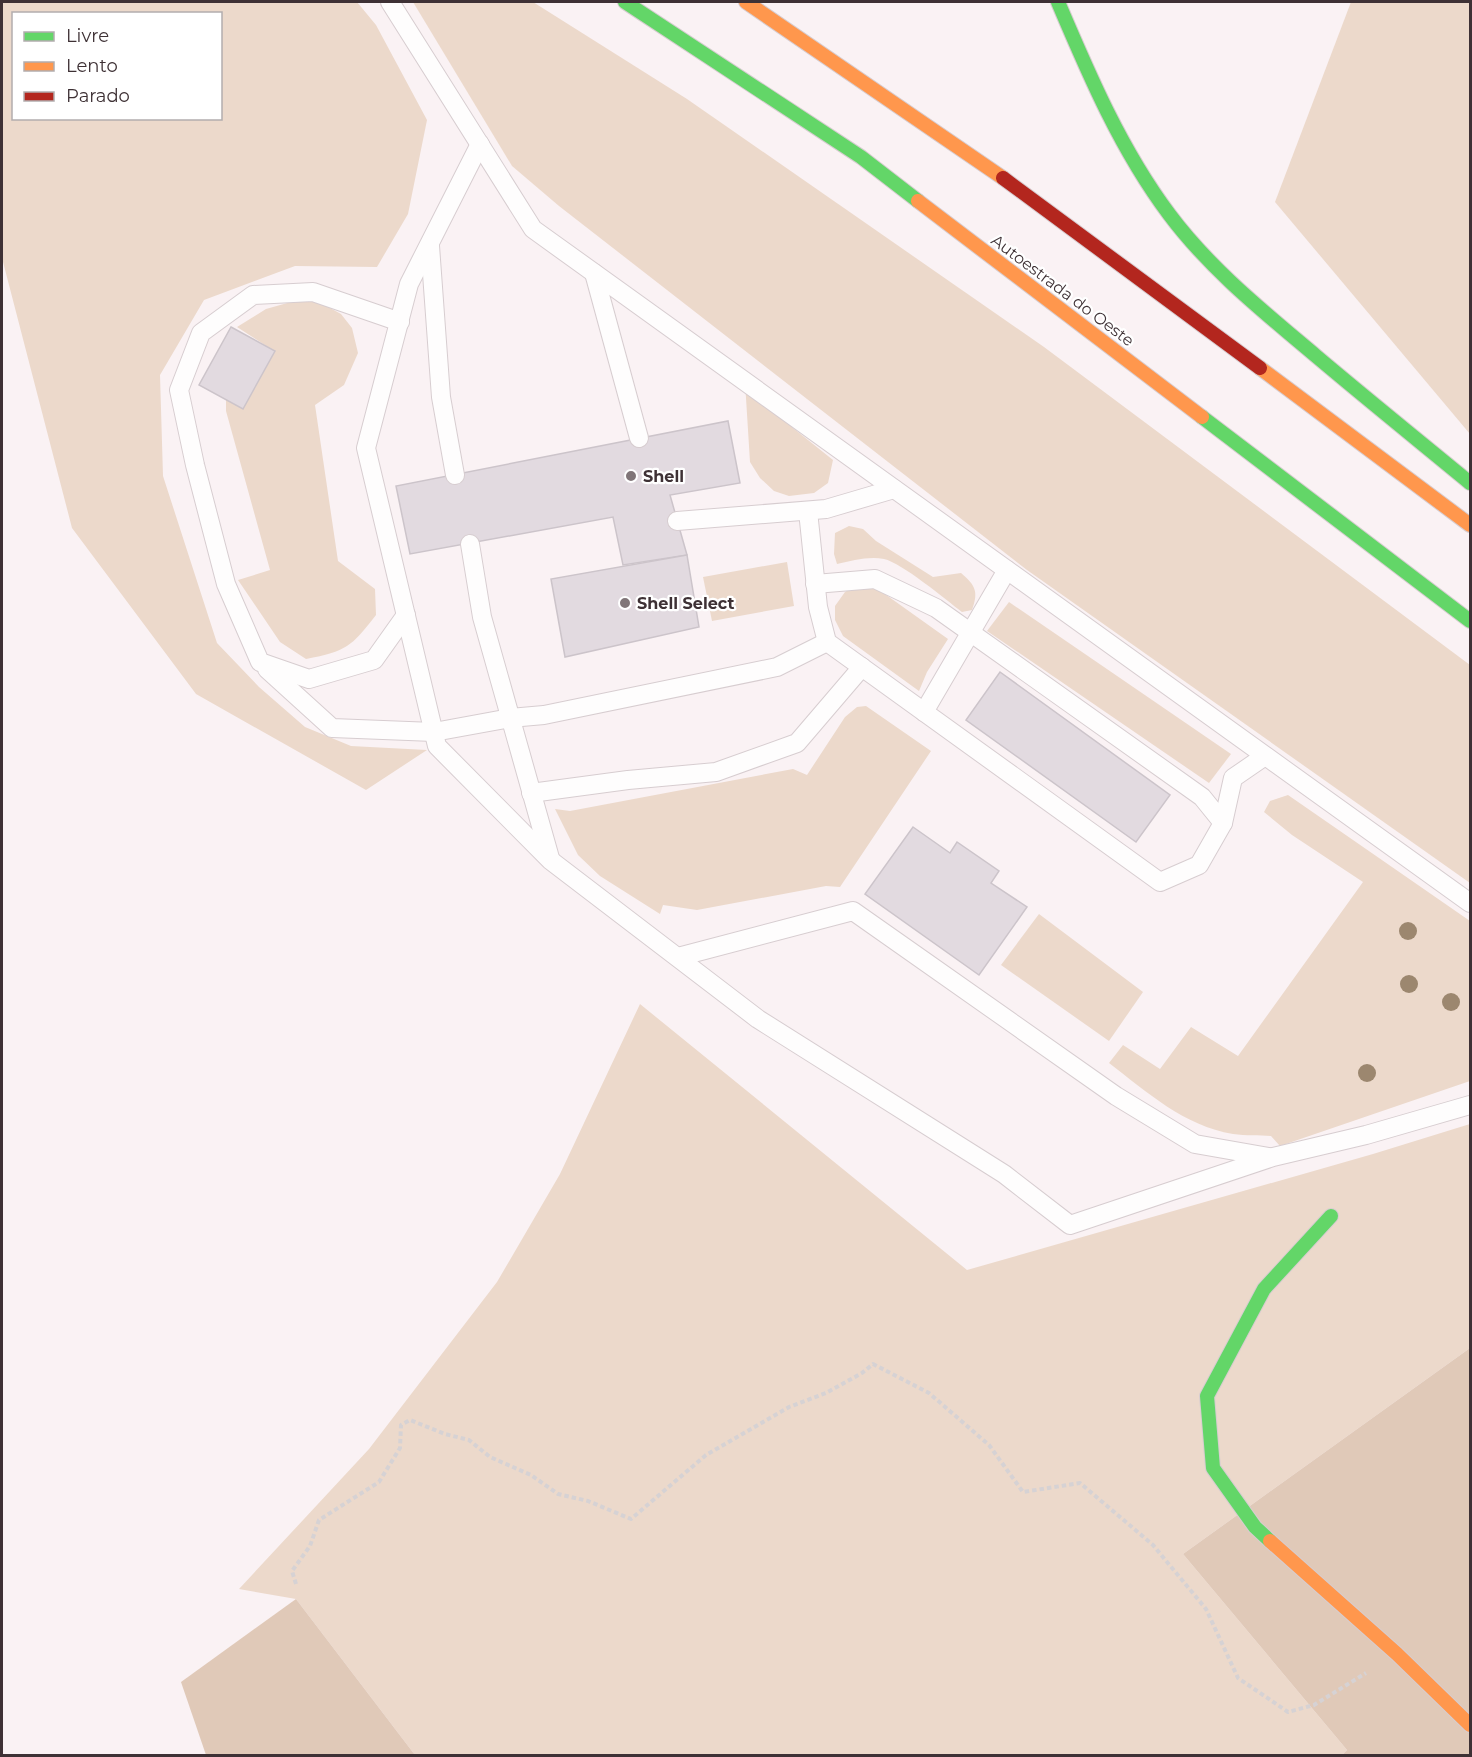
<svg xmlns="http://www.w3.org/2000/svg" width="1472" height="1757" font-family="Montserrat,sans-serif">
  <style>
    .green { fill: #ecd9cb; fill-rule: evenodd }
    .forest { fill: #e0c9b8 }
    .building { fill: #e2dae0; stroke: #ccc4ca; stroke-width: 1.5 }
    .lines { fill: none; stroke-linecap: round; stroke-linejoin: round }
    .lane-casing { stroke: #d7cdd0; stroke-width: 20 }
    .fast-casing { stroke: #d7cdd0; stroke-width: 16 }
    .slow-casing { stroke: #d7cdd0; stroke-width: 16 }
    .jam-casing { stroke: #d7cdd0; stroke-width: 16 }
    .path { stroke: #d6d2d4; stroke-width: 4; stroke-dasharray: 4.5 3; stroke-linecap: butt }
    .lane { stroke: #fefdfd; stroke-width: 18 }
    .fast { stroke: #63d668; stroke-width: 14 }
    .slow { stroke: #ff974d; stroke-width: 14 }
    .jam { stroke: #b3261e; stroke-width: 14 }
    .tree { fill: #9c876f }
    .poi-dot { fill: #807578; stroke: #fff; stroke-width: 2 }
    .labels { text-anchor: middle; stroke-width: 4.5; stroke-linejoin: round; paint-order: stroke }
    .street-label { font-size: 16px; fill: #3e3135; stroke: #fff }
    .poi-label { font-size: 16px; font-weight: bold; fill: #3e3135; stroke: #fff; text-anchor: start }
  </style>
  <rect width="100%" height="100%" fill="#faf2f4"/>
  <g class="green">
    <path d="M2,2H357L376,25L427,120L408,214L377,267L295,266L204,300L160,375L163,476L217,643L259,687L305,727L351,746L427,750L366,790L196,694L72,528L2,258ZM14,14H220V118H14Z"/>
    <path d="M413,2H533L687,99L1044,347L1470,665V883L1027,570L559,206L512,166Z"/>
    <path d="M1351,2H1470V434L1275,202Z"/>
    <path d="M298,300L321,303L341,314L352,328L358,353L344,385L315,405L338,561L375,589L376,615C351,647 347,651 306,659L280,642L238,580L270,570L226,411V399L238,406L274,351L237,327L266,309Z"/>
    <path d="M745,382L793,428L833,460L828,483L814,493L789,496L774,491L760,478L750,462Z"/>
    <path d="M849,526L863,529L876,541L933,577L961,573C975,585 979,591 972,610L962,612C945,599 902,563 884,559C868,556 852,561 837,564L834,554L835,533Z"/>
    <path d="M787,562L794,606L712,621L703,577Z"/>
    <path d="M857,585L875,587L948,639L927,672L919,691L843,636L835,620V606L845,592Z"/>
    <path d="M1009,602L1231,754L1209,783L987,631Z"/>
    <path d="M866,706L931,751L840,887L826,886L697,910L663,905L660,914L600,876L578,855L555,809L570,811L793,769L807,775L845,717L857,707Z"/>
    <path d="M1288,795L1470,921V1081L1280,1146L1271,1136C1259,1135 1246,1136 1233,1134C1184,1126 1147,1092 1109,1063L1123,1045L1160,1069L1191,1027L1238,1056L1363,882L1292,835L1264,812L1270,801Z"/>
    <path d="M1039,914L1143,992L1109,1041L1001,965Z"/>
    <path d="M640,1004L967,1270L1373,1154L1470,1124V1348L1183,1554L1347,1750L1342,1755H415L296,1599L239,1589L369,1449L497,1282L560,1174Z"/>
  </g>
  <g class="forest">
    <path d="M1470,1348V1755H1342L1347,1750L1183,1554Z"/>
    <path d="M296,1599L415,1755H206L181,1682Z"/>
  </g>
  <g class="building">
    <path d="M231,327L275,351L243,409L199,385Z"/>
    <path d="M728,421L740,483L670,495L687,555L623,565L613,517L410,554L396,486Z"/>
    <path d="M687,555L699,627L565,657L551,579Z"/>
    <path d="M1000,672L1170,795L1136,842L966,720Z"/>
    <path d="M913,827L950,853L957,842L999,871L991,883L1027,907L979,975L865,894Z"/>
  </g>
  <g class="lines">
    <defs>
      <g id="lane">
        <path d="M390,2L533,229L1470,903"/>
        <path d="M480,144L409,284L366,448L437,746L550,860L758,1019L1004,1174L1070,1225L1273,1157L1366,1135L1470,1105"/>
        <path d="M430,246L441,397L455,475"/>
        <path d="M594,273L639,438"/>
        <path d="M400,322L313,292L253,295L201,333L179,390L195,465L226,584L260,662L309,679L374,660L406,615"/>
        <path d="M808,511L818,607L827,642L1160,882L1199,865L1223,823L1233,778L1265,756"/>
        <path d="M677,521L826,509L894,489"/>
        <path d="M470,544L482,617L550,858"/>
        <path d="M815,584L875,579L936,608L1202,797L1223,823"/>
        <path d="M267,669L332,728L434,732L510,718L544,715L777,667L827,642"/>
        <path d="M924,712L1007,570"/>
        <path d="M531,793L628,780L716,772L797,743L862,667"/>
        <path d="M678,957L853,911L1116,1096L1195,1144L1269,1157"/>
      </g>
      <g id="fast">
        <path d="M625,2L861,157L918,201"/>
        <path d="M1058,2C1089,75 1121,150 1169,214C1210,269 1264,312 1316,356C1367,399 1419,441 1470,483"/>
        <path d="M1202,417L1470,621"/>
        <path d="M1270,1541L1255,1527L1213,1468L1207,1396L1264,1289L1331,1216"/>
      </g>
      <g id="slow">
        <path d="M746,2L1003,178"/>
        <path d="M918,201L1202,417"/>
        <path d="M1260,368L1470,525"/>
        <path d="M1270,1541L1397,1654L1470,1725"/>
      </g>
      <path id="jam" d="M1003,178L1260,368"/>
    </defs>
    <use href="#lane" class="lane-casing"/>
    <use href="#fast" class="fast-casing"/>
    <use href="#slow" class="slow-casing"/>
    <use href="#jam" class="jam-casing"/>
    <path class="path" d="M296,1584L292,1571L310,1546L319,1520L379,1482L400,1448L401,1425L410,1420L445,1434L469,1440L490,1457L531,1475L558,1494L588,1501L631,1519L706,1455L789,1407L826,1393L862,1373L873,1364L929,1393L989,1445L1023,1492L1080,1483L1153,1545L1206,1609L1238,1678L1288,1712L1314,1705L1366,1673"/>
    <use href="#lane" class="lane"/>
    <use href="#fast" class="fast"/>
    <use href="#slow" class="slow"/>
    <use href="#jam" class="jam"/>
  </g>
  <g class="tree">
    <circle cx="1408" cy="931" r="9"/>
    <circle cx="1409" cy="984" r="9"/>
    <circle cx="1451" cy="1002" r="9"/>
    <circle cx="1367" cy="1073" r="9"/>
  </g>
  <g class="poi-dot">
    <circle cx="631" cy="476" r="6"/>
    <circle cx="625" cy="603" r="6"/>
  </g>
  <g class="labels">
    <g class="street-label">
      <text transform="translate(1063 290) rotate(37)" y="6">Autoestrada do Oeste</text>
    </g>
    <g class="poi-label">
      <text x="643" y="482">Shell</text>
      <text x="637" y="609">Shell Select</text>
    </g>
  </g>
  <rect width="1472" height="1757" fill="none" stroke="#3e3135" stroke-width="6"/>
  <rect x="12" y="12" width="210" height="108" fill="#ffffff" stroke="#b2adae" stroke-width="1.5"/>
  <rect x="24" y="32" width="30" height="9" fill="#63d668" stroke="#b2adae" stroke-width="1.5"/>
  <text x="66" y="42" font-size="18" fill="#3e3135">Livre</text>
  <rect x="24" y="62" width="30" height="9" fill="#ff974d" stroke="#b2adae" stroke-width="1.5"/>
  <text x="66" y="72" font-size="18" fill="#3e3135">Lento</text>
  <rect x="24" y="92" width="30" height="9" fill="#b3261e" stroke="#b2adae" stroke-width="1.5"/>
  <text x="66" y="102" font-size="18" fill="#3e3135">Parado</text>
</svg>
